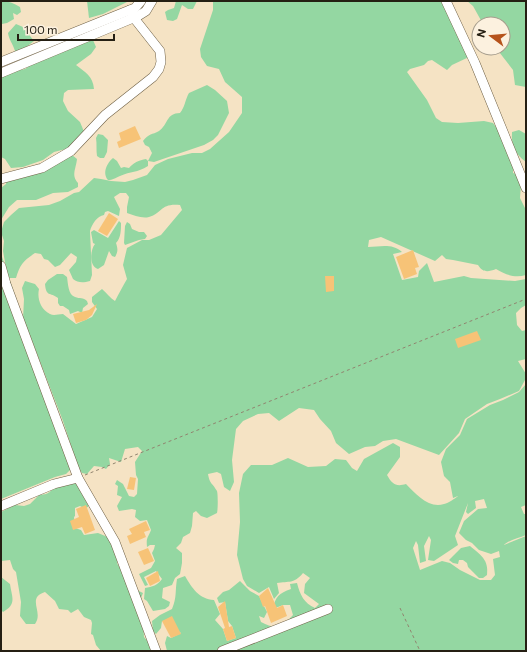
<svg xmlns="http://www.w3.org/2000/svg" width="527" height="652" font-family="Commissioner,sans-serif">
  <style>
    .green { fill: #94d7a2; fill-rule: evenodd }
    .building { fill: #f7c377 }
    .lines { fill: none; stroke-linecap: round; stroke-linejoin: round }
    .minor-casing { stroke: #6f6045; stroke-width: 10 }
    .path { stroke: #91846f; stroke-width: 1; stroke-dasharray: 3 3; stroke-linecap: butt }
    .minor { stroke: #fff; stroke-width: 9 }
  </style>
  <rect width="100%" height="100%" fill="#f5e3c4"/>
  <g class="green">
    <path d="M1,1C8,1 14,3 20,7L21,12L17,15L13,13L14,19L7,23L2,24L1,23Z"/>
    <path d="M87,1H129L103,14L89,18Z"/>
    <path d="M176,1H197L193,9H188L182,5L177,19L173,21L167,20L165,12L168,10L174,8Z"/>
    <path d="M213,1H444L469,57L452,65L447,70L432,60L428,61L424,65L410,69L407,72L427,100L436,118L442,122L458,123L484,121L493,123L501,134L513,167V173L516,174L521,184L520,198L526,210V275C515,278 506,275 496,269C488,272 483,273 478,265L453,260L446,259L442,255L435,261L381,237L369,240L368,247C380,247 392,243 402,252L393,254L402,280L418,277L419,271L427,263L434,282L464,276L471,278L515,281L526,279V305L521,308L516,313L517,325L522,331L526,330V359L518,361L526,374L525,380L519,391L500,399L487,404L465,419L459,433L439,455L396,439L383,441L375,446L365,447L349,454L336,443L331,431L320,419L314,410L299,408L279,421L269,413L258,414L243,421L236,429L232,460L234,482L230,491L224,487L221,474L217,472L208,474C210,485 212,482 217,491C218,494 218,509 217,513L207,518L201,516L196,511L193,513L192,526L190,533L183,537L181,543L176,548L182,553V563L180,574L175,578L172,585L163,588L162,598L170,602L169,606L165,609L153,611L147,601L144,599L145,588C152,587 158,585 162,579L156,571L144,577L148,585L145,586L139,574L151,568L155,561L152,553L154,549L155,545H150L147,547C146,537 148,538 151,530L147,520L140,521L135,517L136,510L132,509L119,511L117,506L122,497L117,495L118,486L115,484L117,480L123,484L129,496L134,497L137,494L138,479L136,475L135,462L142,451L138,447L125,449L121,462L109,458L110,464L106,469L102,467L94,466L87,474L82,473L78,467L63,421L29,333L71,469L66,474L55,477L1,499V254L6,268L3,251L4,241L1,232L4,222L11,215L19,208L49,205L60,201L74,193L79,192L94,178L101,179L111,181L125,182L133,180L147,175L155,165L168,159L192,153H202L210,149L229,132L242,113V97L225,82L219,69L207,66L201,57L200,49L213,10ZM120,193H126L129,197L127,207V213C134,215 142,219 149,217C163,213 160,203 180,205L182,210L161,235L149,240H142L127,248L123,265L127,279C123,286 119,293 115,301C110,298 107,293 102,289L92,297V302L97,309L92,317L76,324L63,314C58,314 54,316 50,314C40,309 37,298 39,289L35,284L25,281L22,288L24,299L23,319L9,278H16C20,265 23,261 35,253L41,254L44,259L48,260L55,267L60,265L71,253L77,257L76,262L69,270L73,279C78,283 83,283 90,281L92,275L90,231C92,224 97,216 104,215L105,212L108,211L119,216L120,209L114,197Z"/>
    <path d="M467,1H526V87L515,85L513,70L496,48H503V24H483L473,6Z"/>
    <path d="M16,24L23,27L34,41L20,52L15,51C13,44 9,40 8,33Z"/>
    <path d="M93,40L96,47L91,54L76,65C85,72 93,76 94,89L68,90L64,93L63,101L68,111L80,122L85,134L70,148L54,152L43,160L23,167L11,168L5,159L1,157V123L2,121L1,74L25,69L38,60Z"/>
    <path d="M207,85L215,90L227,101L229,113L218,135L213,140L204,145L154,162L148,161V166C137,173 131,171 120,176C115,178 113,180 108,180C102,173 107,163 113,158L117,161L121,168L124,167L129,168C133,163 139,160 146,159L148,161L152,153L149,147L145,145L143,141C149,133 152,135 159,131C168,125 166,113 180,113C185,107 185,100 189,93Z"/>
    <path d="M519,130L526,134V162C515,154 511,145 512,132Z"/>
    <path d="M98,134L103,135L108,140L107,152L104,158H100L97,156C96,150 97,144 96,138Z"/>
    <path d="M72,155L77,159C76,169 71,175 78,183V187L68,192L53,193L36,200H17L9,207L1,220V188L6,184L7,179Z"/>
    <path d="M119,221L121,223C121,230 121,238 116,243C118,249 118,252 115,257L112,256L109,251L104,265L98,269C89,267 90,250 95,244L93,243L91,232L94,230L108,238Z"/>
    <path d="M127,222L130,224L132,229L139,232H144L147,236L145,239L139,240L125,245L124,243L125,226Z"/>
    <path d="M57,274H63L67,277C68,283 68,295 75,297C80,299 83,297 87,301L88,304L83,308L82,313L78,311L70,314L69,310L63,306H60L58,303V298C50,292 46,297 45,284L48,280Z"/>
    <path d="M526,384V505L521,507L524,514H526V535C519,538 509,540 504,545L526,536V651H167L165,643L167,636L171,638L181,633L162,621L161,628L156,634L153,631L152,621L160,615L172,609C177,597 175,591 177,579L185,576C192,588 199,599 214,600L220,614L215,620L223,629L227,641L236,638L232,626L228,621L225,602L219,603L217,598L223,592L229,590L240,581L250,591L259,596L267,612L264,618L259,616L261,622C276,630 281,628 293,615L290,605H283L273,609C275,597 279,593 291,589L290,584L297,583C300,595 304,603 315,608L319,604L304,593L305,584L310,578L303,573C294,584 289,581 277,583L279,593L274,599L269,587L259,593L247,586L243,579L237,555L240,522L239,493L243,474L251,465H272L288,458L308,467L326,466L335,459L346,460L352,468L357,471L364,459L393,443L400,447V457L387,475C392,484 396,487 406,484C416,494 429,509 444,504C449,503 454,499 458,496L453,498L450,482L444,476L441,462L446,449L460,435L467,419L490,405L503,400L519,392ZM484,499L487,508L478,509L464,521L459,533L466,540L472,543L479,550L491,554L499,551L500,557L493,559L495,575L491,580H480L460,570L450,563L442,561L420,570L413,548L416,541L418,545L420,563L426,561L424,546L429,536L431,540L428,560L434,561L458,545L455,536L468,503L466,512L468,514L476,508L475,501Z"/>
    <path d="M73,481L76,483L88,505V507L84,508L80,506L75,508V516L74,517L75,528L81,530L84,535L98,533L110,538L118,559L117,563L118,565L137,590L143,593L141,598L139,599L143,622L144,637L150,644L153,651H101L96,645L93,635L91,634L92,623L91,620L84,617L78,609L71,613L68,610L59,609L55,601L45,592C26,598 44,612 35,624H26L20,616L21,602L16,572L13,569L10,560L1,561V512L15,505L24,506L30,504L39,495C52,494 48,491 57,487C64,484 65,487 73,481Z"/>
    <path d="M470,546C481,555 489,560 487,575L483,578H479L468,567L467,563L463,560H459L458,564L453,563L449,560L461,548Z"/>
    <path d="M1,577L10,584C12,598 17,604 3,612L1,610Z"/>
  </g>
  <g class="building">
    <path d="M135,126L141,139L119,148L117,142L121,140L119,133Z"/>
    <path d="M109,213L118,219L107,236L98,231Z"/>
    <path d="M413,250L419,267L415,268L417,274L404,279L396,257Z"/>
    <path d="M325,276H334V291L326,292Z"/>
    <path d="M97,304L92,315L86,320L76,323L73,314L89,310Z"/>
    <path d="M477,331L481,340L458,348L455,339Z"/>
    <path d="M130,477L136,478L134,490L127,489Z"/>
    <path d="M86,505L95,530L85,534L82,527L73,530L70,521L79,517L76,509Z"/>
    <path d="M146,521L150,530L144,532L146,537L130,544L127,536L132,534L129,529Z"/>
    <path d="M148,548L154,561L144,565L138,552Z"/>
    <path d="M158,571L160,581L150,586L146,578Z"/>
    <path d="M268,588L277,608L283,605L287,616L271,623L265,606L263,607L259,596Z"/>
    <path d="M225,601L229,627L232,626L236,638L227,641L223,629L225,628L218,607Z"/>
    <path d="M172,616L181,634L171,638L162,621Z"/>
  </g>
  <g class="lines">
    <defs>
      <g id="minor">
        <path d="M446,1L475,63L526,188"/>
        <path d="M1,62L130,10L135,8L141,1"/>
        <path d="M1,73L138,16L146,11L152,1"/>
        <path d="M1,179L42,168L71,151L105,115L153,77L159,69L161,62L160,51L134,18L130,10"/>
        <path d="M1,266L6,284L78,478L115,542L156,651"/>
        <path d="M1,506L54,484L78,478"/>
        <path d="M222,651L328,609"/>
      </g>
    </defs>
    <use href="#minor" class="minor-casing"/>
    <g class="path">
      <path d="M85,475L526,299"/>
      <path d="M400,608L420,651"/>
    </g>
    <use href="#minor" class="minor"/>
  </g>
  <rect width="527" height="652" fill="none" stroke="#251f13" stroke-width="4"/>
  <g transform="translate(491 36) rotate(286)"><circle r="19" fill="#fcf1df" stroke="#a69d8d"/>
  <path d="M0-3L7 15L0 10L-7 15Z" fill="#b6531b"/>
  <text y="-6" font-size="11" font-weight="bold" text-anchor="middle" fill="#251f13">N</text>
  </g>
  <path d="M18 34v6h96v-6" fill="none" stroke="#251f13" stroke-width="2"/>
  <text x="24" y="34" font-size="12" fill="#251f13" stroke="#fcf1df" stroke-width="3" paint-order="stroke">100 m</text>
</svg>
